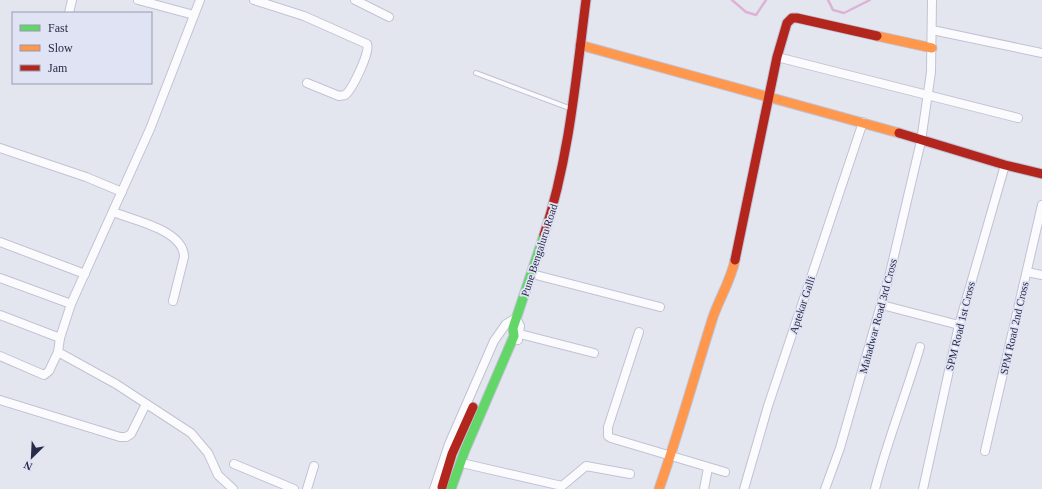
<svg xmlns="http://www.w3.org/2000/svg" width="1042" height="489" font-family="'Times New Roman',serif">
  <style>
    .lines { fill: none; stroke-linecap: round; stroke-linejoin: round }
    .stream { stroke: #deb2d6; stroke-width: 2.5 }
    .lane-casing { stroke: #c0c2d4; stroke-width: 6 }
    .street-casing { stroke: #c0c2d4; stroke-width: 10 }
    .fast-casing { stroke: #c0c2d4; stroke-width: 11 }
    .slow-casing { stroke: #c0c2d4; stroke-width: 11 }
    .jam-casing { stroke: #c0c2d4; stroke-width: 11 }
    .lane { stroke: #fbfbfd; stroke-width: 4 }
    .street { stroke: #fbfbfd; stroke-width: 8 }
    .fast { stroke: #63d668; stroke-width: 9 }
    .slow { stroke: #ff974d; stroke-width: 9 }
    .jam { stroke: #b3261e; stroke-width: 9 }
    .labels { text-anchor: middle; stroke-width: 3.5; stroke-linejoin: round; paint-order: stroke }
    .street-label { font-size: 11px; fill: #272b48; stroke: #e0e3f3 }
  </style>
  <rect width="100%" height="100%" fill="#e4e6ef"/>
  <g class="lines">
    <g class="stream">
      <path d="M732,0L746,12L756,15L766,0"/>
      <path d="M828,0L833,10L844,13L870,0"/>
    </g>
    <defs>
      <path id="lane" d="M476,73L569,108"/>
      <g id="street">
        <path d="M138,0L194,15"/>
        <path d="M254,0L304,16L367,44C371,51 352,90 345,95L339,96L307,83"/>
        <path d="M355,0L389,17"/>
        <path d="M69,13L72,0"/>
        <path d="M932,30L1042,53"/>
        <path d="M777,57L1018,118"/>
        <path d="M0,148L86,177L122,192"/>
        <path d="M113,212C133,220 184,230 184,257L173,301"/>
        <path d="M0,242L85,274"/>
        <path d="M1027,272L1042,275"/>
        <path d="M532,274L660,307"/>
        <path d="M0,278L71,304"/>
        <path d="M882,305L959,325"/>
        <path d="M0,315L60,338"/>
        <path d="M639,332L608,427V436L611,438L725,472"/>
        <path d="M520,334L594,353"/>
        <path d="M58,352L116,384L191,433L208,453L218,475L233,489"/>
        <path d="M0,356L44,375L49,371L58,352L60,338L71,304L150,129L200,0"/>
        <path d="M0,400L120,437H126L131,434L146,404"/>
        <path d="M985,451L1042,205"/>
        <path d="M234,464L294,489"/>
        <path d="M466,464L562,486L586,466L630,474"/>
        <path d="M307,489L314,466"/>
        <path d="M434,489L449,444L494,341L506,324L516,318L520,326L518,340"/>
        <path d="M704,489L708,468"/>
        <path d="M744,489L768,406L863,122"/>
        <path d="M825,489L840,448L890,273L921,141L931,72L932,0"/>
        <path d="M875,489C887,441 906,395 920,347"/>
        <path d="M923,489L959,325L1005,165"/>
      </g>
      <path id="fast" d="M451,489L465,450L514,336L513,328L544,235"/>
      <g id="slow">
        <path d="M877,36L932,48"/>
        <path d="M580,45L899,133"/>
        <path d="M659,489C679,432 695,374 713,317C720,297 731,280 735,260"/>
      </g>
      <g id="jam">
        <path d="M899,133L1005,165L1042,174"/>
        <path d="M544,235C569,159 576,79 586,0"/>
        <path d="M735,260L777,57L787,23L792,18H797L877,36"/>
        <path d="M442,487L452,454L473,407"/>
      </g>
    </defs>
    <use href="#lane" class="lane-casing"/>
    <use href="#street" class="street-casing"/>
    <use href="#fast" class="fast-casing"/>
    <use href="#slow" class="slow-casing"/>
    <use href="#jam" class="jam-casing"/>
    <use href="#lane" class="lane"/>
    <use href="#street" class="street"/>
    <use href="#fast" class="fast"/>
    <use href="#slow" class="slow"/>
    <use href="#jam" class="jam"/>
  </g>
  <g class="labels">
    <g class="street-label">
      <text transform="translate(539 250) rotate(-72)" y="4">Pune Bengaluru Road</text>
      <text transform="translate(802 305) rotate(-72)" y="4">Aptekar Galli</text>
      <text transform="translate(878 316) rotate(-75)" y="4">Mahadwar Road 3rd Cross</text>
      <text transform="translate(960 326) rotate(-76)" y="4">SPM Road 1st Cross</text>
      <text transform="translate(1014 328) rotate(-77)" y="4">SPM Road 2nd Cross</text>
    </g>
  </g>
  <rect x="12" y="12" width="140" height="72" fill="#e0e3f3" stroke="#9699af"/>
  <rect x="20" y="25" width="20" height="6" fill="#63d668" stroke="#9699af"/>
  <text x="48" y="32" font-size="12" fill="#272b48">Fast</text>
  <rect x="20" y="45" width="20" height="6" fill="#ff974d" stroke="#9699af"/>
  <text x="48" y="52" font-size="12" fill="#272b48">Slow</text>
  <rect x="20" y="65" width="20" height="6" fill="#b3261e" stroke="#9699af"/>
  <text x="48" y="72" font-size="12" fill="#272b48">Jam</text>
  <g transform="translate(32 457) rotate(204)" stroke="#e0e3f3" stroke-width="3" paint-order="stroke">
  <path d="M0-3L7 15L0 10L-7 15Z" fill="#272b48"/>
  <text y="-6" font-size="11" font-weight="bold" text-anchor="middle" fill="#272b48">N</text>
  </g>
</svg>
